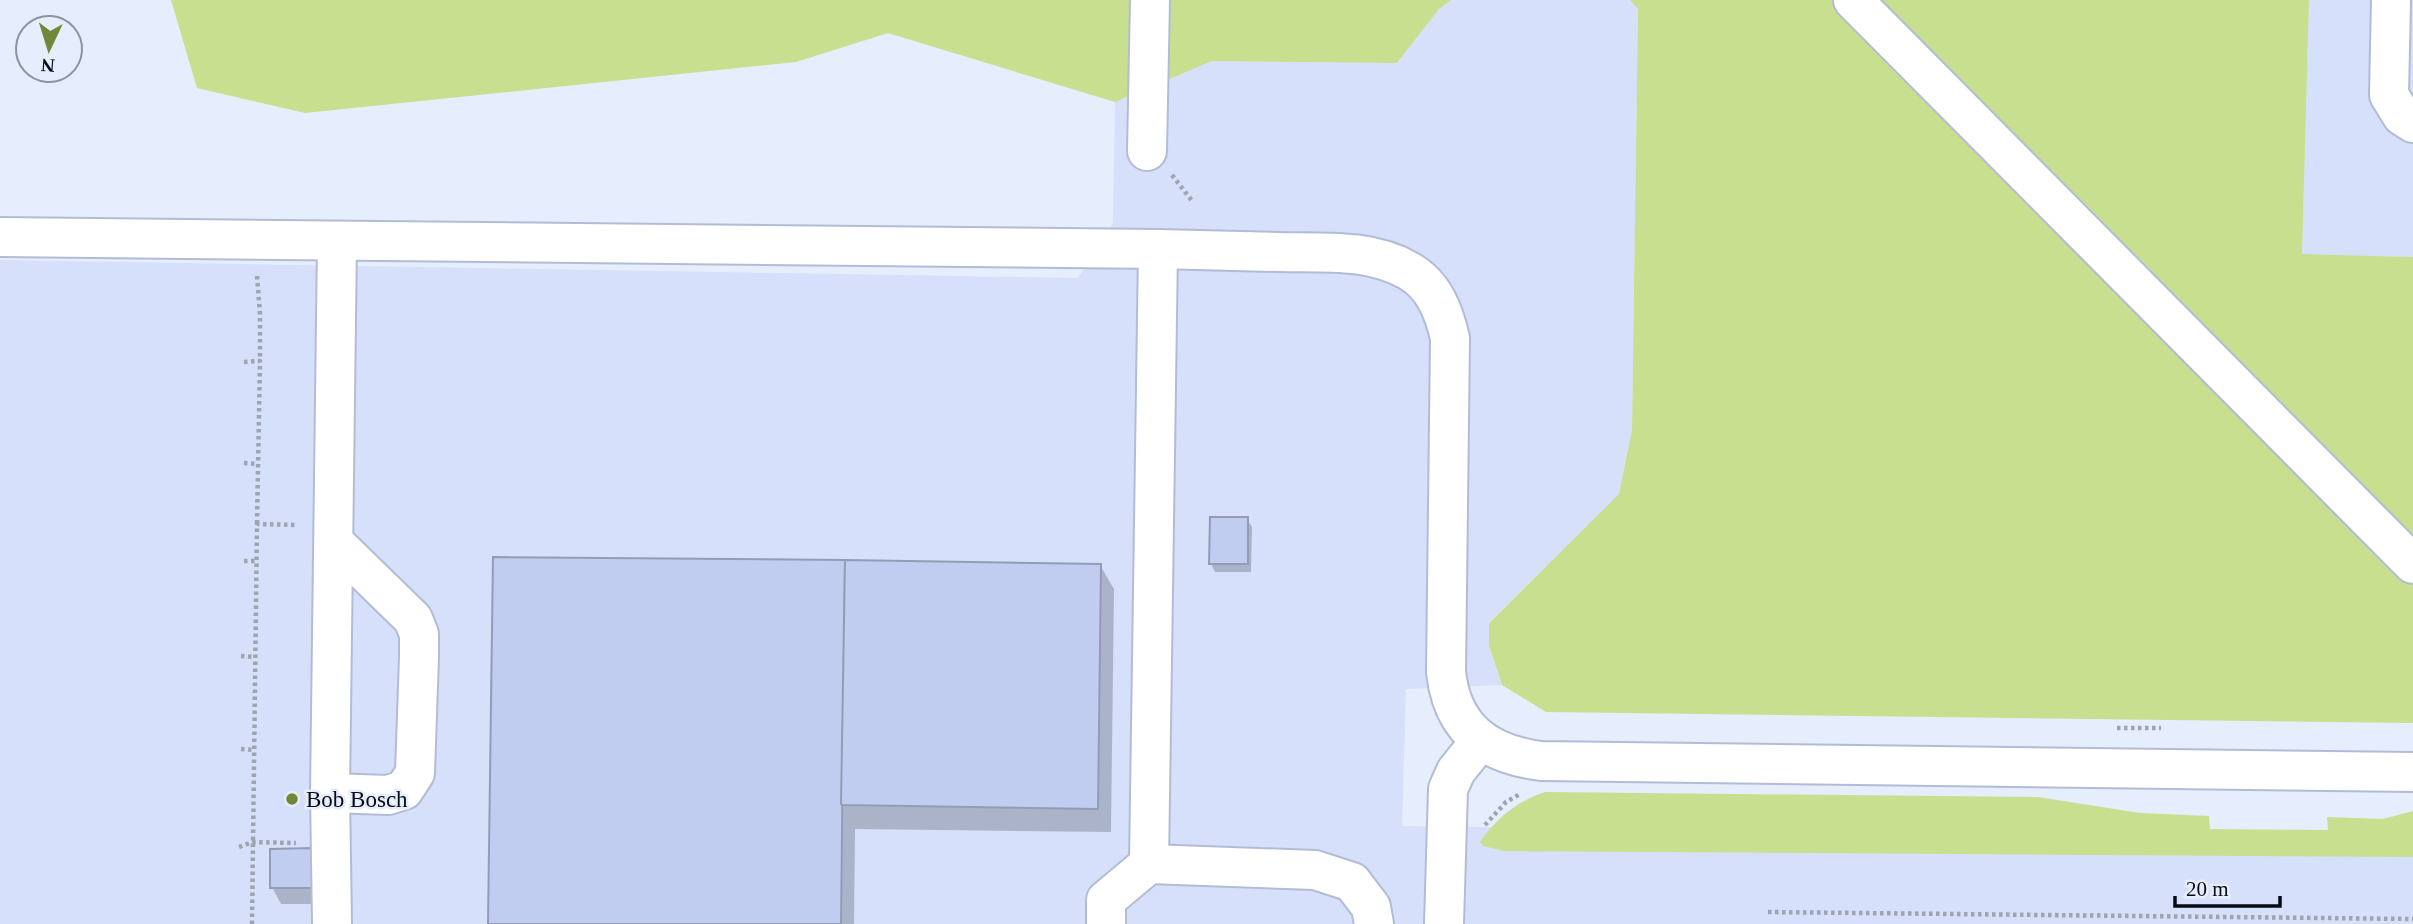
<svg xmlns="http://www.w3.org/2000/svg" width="2413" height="924" font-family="'Times New Roman',serif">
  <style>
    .built { fill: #d6e0fa }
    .green { fill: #c7df8e }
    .shadow { fill: #0003 }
    .building { fill: #c0cdf1; stroke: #939cb4; stroke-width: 2 }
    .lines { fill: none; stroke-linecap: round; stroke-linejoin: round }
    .minor-casing { stroke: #b3bcd5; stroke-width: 42 }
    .path { stroke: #9ea4b0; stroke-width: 4.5; stroke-dasharray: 3.5 3.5; stroke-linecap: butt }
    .minor { stroke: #fff; stroke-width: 38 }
    .poi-dot { fill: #728737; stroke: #e6edfc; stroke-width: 2.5 }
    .labels { text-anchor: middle; stroke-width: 5; stroke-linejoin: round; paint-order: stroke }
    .poi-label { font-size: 23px; fill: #080b13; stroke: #e6edfc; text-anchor: start }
  </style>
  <rect width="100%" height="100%" fill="#e6edfc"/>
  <g class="built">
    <path d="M1451,0H1630L1638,8L1632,430L1619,495L1489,622V646L1502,685L1406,689L1402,826L2413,841V924H0V260L1078,278L1113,223L1115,102L1212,61L1397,63L1439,9Z"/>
    <path d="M2309,0H2413V257L2302,254Z"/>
  </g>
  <g class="green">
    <path d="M171,0H1451L1439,9L1397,63L1212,61L1115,102L888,33L796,62L305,113L197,88Z"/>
    <path d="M1630,0H2309L2302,254L2413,257V723L1546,712L1502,685L1489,646V623L1619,494L1632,430L1638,9Z"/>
    <path d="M1545,792L2038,797L2140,813L2209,816L2210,829L2328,830L2327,817L2383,819L2413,811V857L1504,851L1483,846L1480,842C1498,817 1516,802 1545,792Z"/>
  </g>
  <g class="shadow">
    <path d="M1247,519L1252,527L1251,572H1215L1211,564Z"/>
    <path d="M1100,565L1114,589L1111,832L855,829L854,924H490Z"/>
    <path d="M311,850L321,904H281L272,887Z"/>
  </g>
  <g class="building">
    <path d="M1210,517H1248V564H1209Z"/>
    <path d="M493,557L845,560L841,924H488Z"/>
    <path d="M845,560L1101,564L1098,809L842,805L841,804Z"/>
    <path d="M312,848V888H270V849Z"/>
  </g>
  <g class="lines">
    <defs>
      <g id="minor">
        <path d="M1853,0L2413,564"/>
        <path d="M2391,0L2389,95L2402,116L2413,123"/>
        <path d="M1147,151L1150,0"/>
        <path d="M0,237L1158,249C1198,250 1238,251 1277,252C1321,253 1370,248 1409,271C1434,285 1444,312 1450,338L1446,672C1452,728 1486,754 1541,761L2413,772"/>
        <path d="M330,793L388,795L404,790L415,773L419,657V634L413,619L334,542"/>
        <path d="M1149,864L1315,870L1352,882L1371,907L1374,924"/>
        <path d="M332,924L330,793L337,241"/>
        <path d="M1106,924V900L1149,864L1158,249"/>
        <path d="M1444,924L1448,789L1456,771L1480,741"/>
      </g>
    </defs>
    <use href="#minor" class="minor-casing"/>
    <g class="path">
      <path d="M1172,175L1193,202"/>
      <path d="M257,276L260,314V361"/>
      <path d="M244,362L260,361L257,524"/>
      <path d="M244,463L258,464"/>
      <path d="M244,561H257"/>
      <path d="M241,656L255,657"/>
      <path d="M2117,728H2161"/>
      <path d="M241,749L255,750"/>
      <path d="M1485,825L1506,802L1520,794"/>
      <path d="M239,847L253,842L296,843"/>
      <path d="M1768,912L2413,919"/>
      <path d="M252,924L257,524L298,525"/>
    </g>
    <use href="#minor" class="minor"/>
  </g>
  <circle class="poi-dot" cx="292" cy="799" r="7"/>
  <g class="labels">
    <g class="poi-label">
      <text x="306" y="807">Bob Bosch</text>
    </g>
  </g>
  <g transform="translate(49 49) rotate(184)"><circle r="33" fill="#e6edfc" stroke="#8d939f" stroke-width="2"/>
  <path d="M0-5L12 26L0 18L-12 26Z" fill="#728737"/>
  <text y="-10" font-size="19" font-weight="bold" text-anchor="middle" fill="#080b13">N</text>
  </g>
  <path d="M2175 896v10h105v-10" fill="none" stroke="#080b13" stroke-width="3.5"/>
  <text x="2186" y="896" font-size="21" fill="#080b13" stroke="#e6edfc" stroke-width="5" paint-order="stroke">20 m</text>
</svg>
